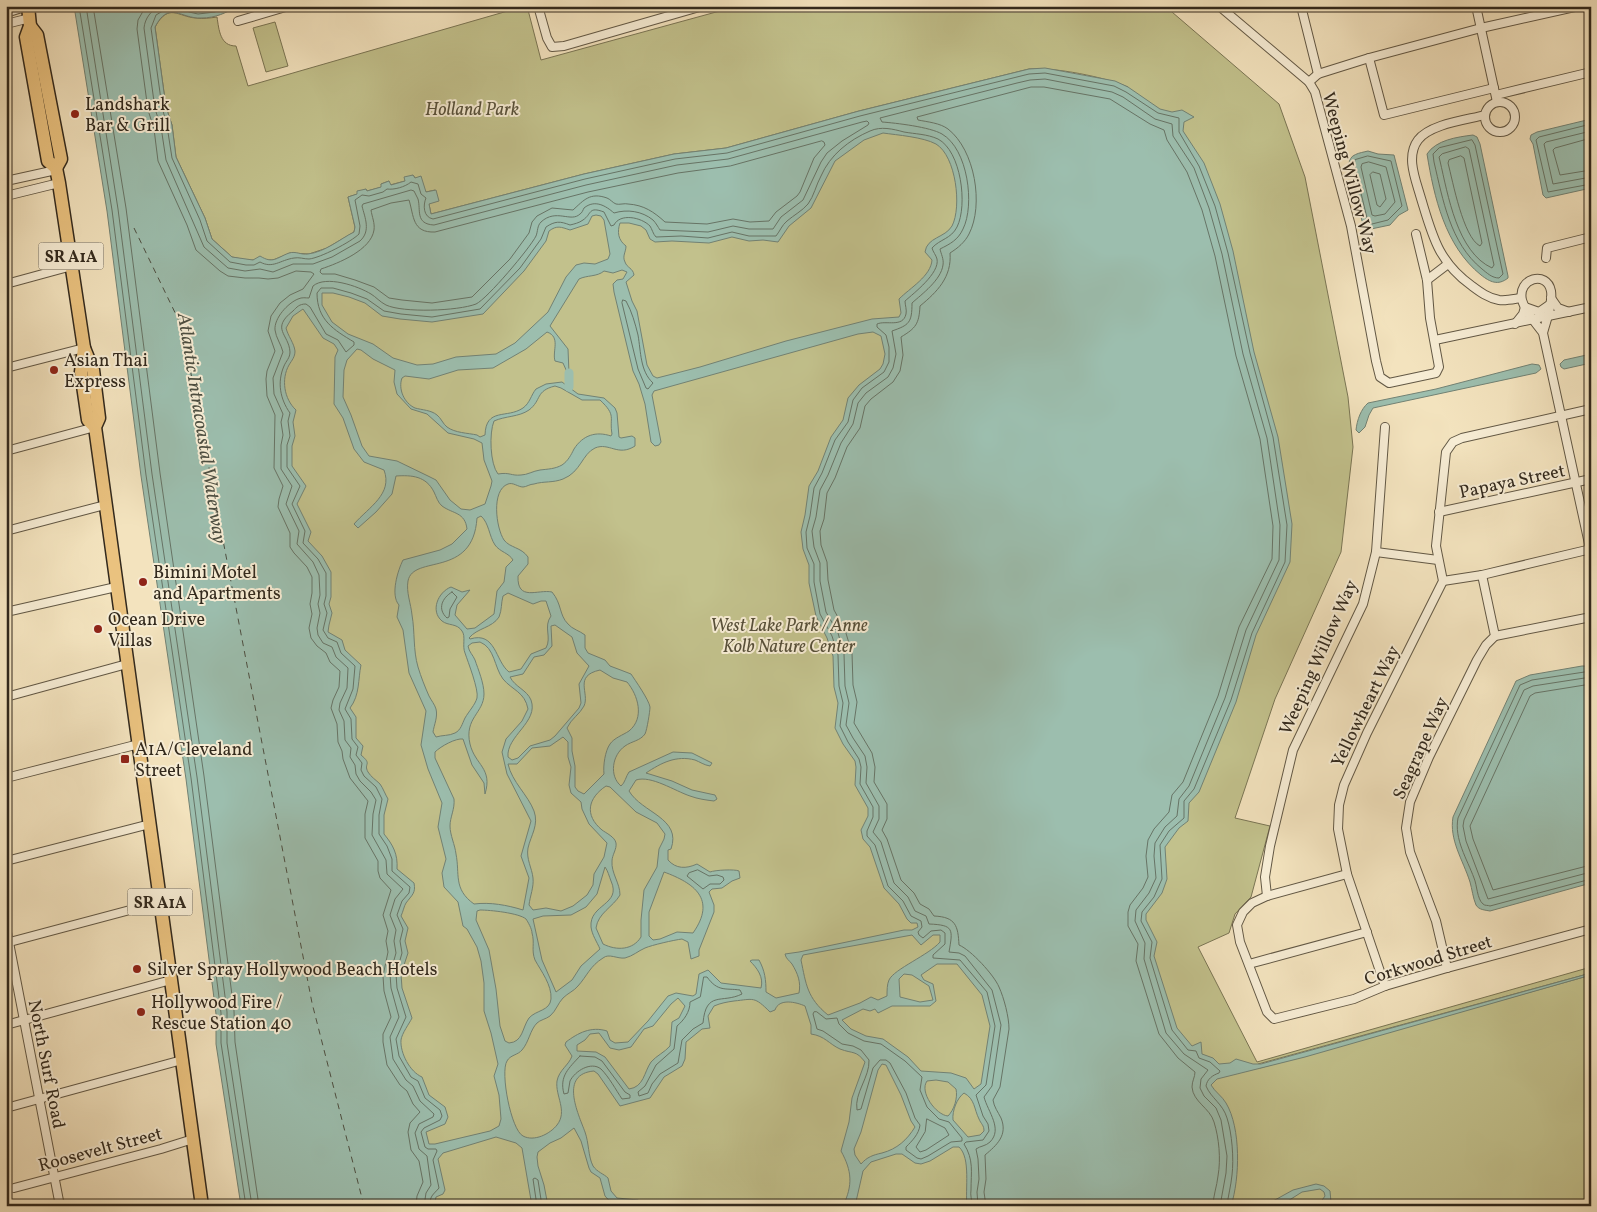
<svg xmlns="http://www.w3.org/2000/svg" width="1597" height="1212" font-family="Vollkorn,serif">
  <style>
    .green { fill: #c2c18c; stroke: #7a7554 }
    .water { fill: #9cbeae; stroke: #728274; fill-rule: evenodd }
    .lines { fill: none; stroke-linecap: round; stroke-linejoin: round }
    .shore { stroke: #677466; stroke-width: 1 }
    .canal { stroke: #9cbeae; stroke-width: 9 }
    .ferry { stroke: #4c4e41; stroke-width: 1; stroke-dasharray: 6 5; stroke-linecap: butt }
    .minor-casing { stroke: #625845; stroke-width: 10 }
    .primary-casing { stroke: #32291d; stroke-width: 15 }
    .minor { stroke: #f7edd5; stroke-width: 8 }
    .primary { stroke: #eac27f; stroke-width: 12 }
    .poi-dot { fill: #8f2418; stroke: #f7edd5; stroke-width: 2 }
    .labels { text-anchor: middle; stroke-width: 4; stroke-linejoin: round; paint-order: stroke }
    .shield { fill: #f7edd5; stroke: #6d6454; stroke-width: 1 }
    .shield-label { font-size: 16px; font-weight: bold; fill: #32291d }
    .poi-label { font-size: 18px; fill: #32291d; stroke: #f7edd5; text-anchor: start }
    .park-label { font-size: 18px; font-style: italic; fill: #564f39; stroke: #f7edd5 }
    .street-label { font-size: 18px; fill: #32291d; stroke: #f7edd5 }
    .water-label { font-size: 19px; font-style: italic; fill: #4c4e41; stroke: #f7edd5 }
  </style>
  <rect width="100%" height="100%" fill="#f3e3be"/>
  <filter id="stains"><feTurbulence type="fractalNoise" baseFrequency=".004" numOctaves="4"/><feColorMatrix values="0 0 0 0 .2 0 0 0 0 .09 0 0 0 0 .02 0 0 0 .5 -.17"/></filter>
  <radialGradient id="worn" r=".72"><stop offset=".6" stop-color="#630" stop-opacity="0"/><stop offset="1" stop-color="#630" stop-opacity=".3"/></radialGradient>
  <g class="green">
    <path d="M525,6H527L541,60L738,6H1165L1279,104L1305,177L1348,397L1353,447L1341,552L1275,699L1235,818L1270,826L1251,897L1235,914L1229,933L1198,947L1257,1062L1591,967V973L1258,1064L1260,1068L1591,975V1206H399L245,281L1035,72L1128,87C1105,77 1054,67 1029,69L859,111L726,148L674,154L584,174L431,214L429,204L435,190L426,192L413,175L405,181L390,185L389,181L381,184L382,187L367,191L366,189L358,194L348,197L355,227L354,232L327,248L309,254L290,253L273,260H246L232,257L212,239L205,218L176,157L172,125L166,107L155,27C169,2 178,17 196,18C203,19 210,18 217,17C219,30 220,46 236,46L248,86Z"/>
    <path d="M275,22L288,66L266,72L253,28Z"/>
  </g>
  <g class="water">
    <path d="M74,6H239C225,13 216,18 201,18C181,19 169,0 155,27L166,107L172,125L176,157L205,218L212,239L232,257L253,260L260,256C273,264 276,258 289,253C296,251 301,255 308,254C325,252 340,239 354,232L355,227L348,197L357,194V191L366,189L367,191L381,187V184L389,181L391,185L405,181L404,177L413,175L415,178L421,176L426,192L436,190L439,201L429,204L431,214L584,174L674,154L726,148L859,111L1029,69L1045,68L1115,81L1128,87L1160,109L1172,112L1182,110L1194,117L1184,122L1183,131L1204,163L1220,204L1233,251L1254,352L1278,437L1292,524L1290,562L1256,635L1236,702L1199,792L1189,803L1188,821L1179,828L1165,847L1167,879L1162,893L1146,914V920L1157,942L1154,956L1177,1028L1192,1046L1201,1042L1202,1054L1213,1058L1219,1064L1230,1063L1236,1059L1253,1064H1261L1591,973V975L1305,1057L1217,1079L1211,1085C1215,1092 1222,1096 1226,1103C1241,1128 1240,1178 1231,1206H967C965,1189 971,1158 959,1147H953L930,1161L921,1164L915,1163L902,1154H896L871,1162L863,1171L855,1206H843C853,1185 852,1171 841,1151L849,1122L852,1098L865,1062C856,1050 853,1054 840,1049C829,1044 825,1036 811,1034V1025L805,1006C796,1002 779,998 775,1010L770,1012C754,996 754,999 734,1001C727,1002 721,1003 714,1006L708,1016L710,1028L702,1029L686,1042L685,1059L682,1066L664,1077L650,1098L620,1106L598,1074L594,1071C559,1074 578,1113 585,1132C589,1143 588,1156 593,1166C597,1172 604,1174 608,1178L611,1191L617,1198L638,1200L646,1206H614L605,1196L600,1178L591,1172L589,1168L581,1141L574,1128L561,1138L550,1143L538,1152L537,1157L538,1166L544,1185L548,1206H532L522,1148L516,1143L496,1137L443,1153L438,1159L445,1190L443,1194L436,1197L435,1202L436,1206H241L216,1044V1014L186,779L141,476L107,211ZM883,133C897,135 923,137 936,144C956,156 962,207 952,226C945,238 927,237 925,252L932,260C931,276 910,288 899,299L901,313L899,317L872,319L786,341L700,367L657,378L653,376L647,365L637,311L632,301L626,282L634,275C633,268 627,268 625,262C622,256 626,252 626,246C618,240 617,232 620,223H629L641,226L646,230L650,239L655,242L672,241L709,243L732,237L749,241L763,240L778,242L789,226L811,208L835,161L864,140ZM596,215L601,216L604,220L610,254L608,259L595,264L584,263L576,265L566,277L548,312L515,343L496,354L456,357L433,364L417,365L393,358L373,344L348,334L332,322L322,305V293H333L349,297L365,303L382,316L400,319L432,322L483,314L524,271L546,241L549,231C557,225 561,227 570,230L588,224L592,216ZM622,270L627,272L623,279L617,280L613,284L614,292L633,371L639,384L645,404L651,442L655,446L659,445L661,442L652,395L654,391L858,334L873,332L881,336L885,354L883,364L880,369L859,385L848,398L843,420L831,437L818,471L809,486L805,515L801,532L803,549L809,565V583L816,616L827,638L833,656L834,687L838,703L835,728L843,744L855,761L856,767L855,785L868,808V816L861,830L863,839L870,847L884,888L899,904L907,919L911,923H917L918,927L912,930H904L799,952L785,954C786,959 789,960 792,964C798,974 801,982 799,993L776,998L766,992C766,980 765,971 759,960H752L750,961C757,968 764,977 761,988L721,983L708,970L699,974L696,994L693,996L676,993L668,996L648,1021L628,1042L615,1043L610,1040L607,1031C591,1026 578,1033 566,1042L565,1045L572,1056C569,1065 559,1070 557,1081C555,1096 568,1111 557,1125C550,1134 534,1142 523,1136C511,1130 500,1072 507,1061C510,1055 518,1055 522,1050C529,1042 530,1030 537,1023C540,1020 546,1019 550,1016C556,1011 558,1003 563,998C568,993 574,991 578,986C587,976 590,966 603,958C609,953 617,959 625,958C633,956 638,951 645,948C652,945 674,940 682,939L688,942L691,959L699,956V950L714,912V905L709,892L712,889L722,888L732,881L740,878L739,871C735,869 715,870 710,872L697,864C686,869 676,869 668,860V850L671,849C682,818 642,813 629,791L636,780C651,775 675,791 690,796C698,799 706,800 714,801L717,799L715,795L692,790L672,781L646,773C661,763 676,755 695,760C700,762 704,765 710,766L712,763L692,753L673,752L629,772C626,776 625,783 621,786C609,776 612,755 625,746C632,741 640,741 645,734C647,730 650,711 650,707C649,700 635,680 631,674L618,669L610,666L605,660L588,653L585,648V635C580,631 572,629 568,624C559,615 562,604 552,592C538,589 517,602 518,576L528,564V557C521,547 510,548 504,540C496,528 491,490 508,484C513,482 518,487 523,487C526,487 530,484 534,484C544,481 553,483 563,479C581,472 582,454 595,448C609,442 618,457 635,446V438L632,436L621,438L619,437L617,413L615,408L604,398L578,394L562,382L546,384L536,389C531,395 530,403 523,408C507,419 486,407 485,435L480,437L477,435C468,433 455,433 447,427C443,424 441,418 437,415C431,410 422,410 415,408C404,403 398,389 402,378L405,376L429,379L458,370L493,368L526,349L547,332C561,337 552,351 555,361L563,363L567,372L569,373L568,349L550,326L579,279C587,275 597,277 604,271L613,273ZM303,309L323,338L334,344L338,350L335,357L334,404L343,418L354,449L364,462L384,470C393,494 369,507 354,524L358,528L376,512L392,494L396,476C412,475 426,476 434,492C436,496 438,503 442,506C453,514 465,512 467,529L452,544L440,550L403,560C398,570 390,595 399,605L397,617L403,630L409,673L426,711L421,745L428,769L442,803L438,827L446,859L442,873L444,887L458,902L463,926L467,929L477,947L481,961L484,983V1011L491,1033L498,1064L494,1076L499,1095L501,1119L499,1126L490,1131L435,1144H429L426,1132L445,1124L448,1117L445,1107L429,1095L422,1077C410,1072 400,1053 401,1040C402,1033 409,1024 412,1018L402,988L401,974L408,953L405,941L408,928L401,916C403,912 404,906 406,903C412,895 416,893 414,883L397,869C398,854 393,845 384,834V815L388,799C385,794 383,788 380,784C376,780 371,777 368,772C363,763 373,765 361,755L363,746L356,738V717L350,708C360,695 358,679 361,665L345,650L342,640L328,632L329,625L332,613L329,604L331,597V572L322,556L308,541L311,532L297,504L306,486L292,466V446L295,436L293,422L296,410C284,399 281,379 289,365C292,360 295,357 295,351C294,343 288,336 286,328L293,316ZM357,349L361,350L373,359L395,370L394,382L397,394L411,409L427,414L448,433L474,439L482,443L484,460L492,481L491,486L485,504L470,510L461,509L450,500L436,480L428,476L397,461L369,456L362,446L351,415L343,397L344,370L347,360ZM555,386L561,388L582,400H600C617,416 609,417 612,434L611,436C596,431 583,435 574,449C571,455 568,461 562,465C555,469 548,469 540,470C533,471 527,475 521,475C511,476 510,472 498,474C490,464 489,433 494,421C505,416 519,417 529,410C542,400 535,391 555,386ZM481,516C489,523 489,536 495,545C500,552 509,553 513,560L506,567L504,582L497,591L494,614L475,628L467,629L455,615L457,605L470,590L462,592L451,587C438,592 430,611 442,621C448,626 457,623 462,631C466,636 462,646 465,653C468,662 479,690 477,698C475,705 469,711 465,718C462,724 461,730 455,733C449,736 442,735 436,737L433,732C434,725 438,717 436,709C435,705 431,700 429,696C425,687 421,677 418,667C413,650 415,632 412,615C411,604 406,592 408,581C413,554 473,579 477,518ZM508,593L533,604L541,601H546L551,616C543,627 552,637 546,648L531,654L521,669L509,672C495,661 496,631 470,639L469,638C477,628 492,628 499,617C502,610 501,603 503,596ZM555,625L572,637L577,653L589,666L579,684L581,703L579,708L555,736L550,740L530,746L518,758L512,760L508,757C506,736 539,722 531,700C527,690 515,687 510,677L523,674L534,657L544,655L552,646L551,626ZM480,642C495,648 494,667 503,679C512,690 525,692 528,709L522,721L506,739L502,752L507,774L531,821L521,856L529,878L523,910C507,905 490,902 474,904C453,889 460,874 456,854C455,845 450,835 450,826C450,817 455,809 454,799L435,758V752C441,746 456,738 463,739L472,765L484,783L485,794C493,768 475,765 470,744C464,718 484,713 484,694C484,683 478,669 475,660C473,655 469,652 468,646L472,643ZM600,670L613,678L627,682C638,695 645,718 629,731C623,735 614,738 610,744C605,751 603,766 604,774L584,794L578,791L575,787V766L572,751V738L567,728C571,719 580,714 584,706C590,693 573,676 600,670ZM563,737L568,742V757L571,767L569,785L571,793L581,802L582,809L589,824L607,843L604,857L594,874L593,885L587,895L573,906L561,911L546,908L533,910L529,905C530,896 534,887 533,878C532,868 526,859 528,848C531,835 539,825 534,811C528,795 512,782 508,764H517L532,748L550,746ZM606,786L610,787L636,812L657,823L665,834L664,839L659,849L657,867L644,890L641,920V937C633,950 617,951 603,944L596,928C598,913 613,907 620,895C620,883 611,873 612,861C612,855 617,849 616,843C615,837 606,833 602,830C584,815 588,798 606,786ZM605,867C608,871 609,876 611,881C622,905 589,904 591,927C592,935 597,942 600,949L581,966L572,980L556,992L542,960L533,919L543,916L571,915L586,907L597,894ZM664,872C694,883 717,899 693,933L677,932L660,939L653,940L649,936V912ZM480,910C490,910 519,913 526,919C528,922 532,929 532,933C535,943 531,950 535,960C541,971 552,985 551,999C550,1011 536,1010 529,1018C522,1028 523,1042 509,1043L505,1041L500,1026L496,989L489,950L476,920L477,911ZM912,935L921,945L933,935H940V942C929,955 894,969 889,980C887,984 887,991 887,996L878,1000L871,997L860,1003L828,1015C807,998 806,984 801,960L803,955ZM937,964H957L982,995L990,1026L981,1084L974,1089L966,1078L951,1073L921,1071L908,1057L883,1039L866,1036L851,1029L842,1020L863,1009L870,1011L875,1009L878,1013L892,1006H930L936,1001L933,984L924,980L921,975ZM904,974L912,975L929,986L933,1000L920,1002L900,997L899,979ZM678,998L685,1006L679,1018L672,1022L670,1046C665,1052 656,1056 651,1062C644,1072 644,1087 629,1089L605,1057L596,1052L577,1051V1045L585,1040L590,1034L599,1033L610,1048L619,1050L631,1047L644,1029L653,1026L671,1004ZM882,1064L886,1065L901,1095L911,1121L915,1127C907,1140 897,1149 882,1153C873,1155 867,1157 861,1164L855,1155L854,1149L861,1132L878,1070ZM936,1080L948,1082L956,1089C958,1098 954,1110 948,1116C936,1115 919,1092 927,1081ZM964,1093C975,1099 974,1109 979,1119C981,1124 984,1125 984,1131L980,1135L968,1137L953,1120C952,1111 957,1098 964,1093Z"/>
    <path d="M1591,119V188L1546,198L1543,195L1533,144L1530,139L1531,135L1537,132Z"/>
    <path d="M1473,135L1477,137L1480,144L1508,276V278C1498,286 1490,282 1481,275C1445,246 1434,197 1427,154C1436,140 1457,137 1473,135Z"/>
    <path d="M1368,151L1378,154L1394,155L1408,210L1399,215L1390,225L1371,229L1368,228L1362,221L1349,164C1349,154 1360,153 1368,151Z"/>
    <path d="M1591,354V363L1564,369L1561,367L1560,364L1564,360Z"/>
    <path d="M1532,364L1539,365L1541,369L1536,373L1373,408L1369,415L1365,427L1359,433L1356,430C1357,420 1361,409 1368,403L1436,389Z"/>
    <path d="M1582,666H1591V883L1490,911C1485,910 1479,910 1476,905C1473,898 1472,889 1470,882C1463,860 1449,840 1453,817L1516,681L1530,675Z"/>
    <path d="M1316,1184L1324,1186L1330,1191L1331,1202L1327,1206H1318L1325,1196L1324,1192L1320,1189L1302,1192L1280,1206H1264L1293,1190Z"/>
  </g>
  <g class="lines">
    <g class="shore">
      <path d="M79,6L112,210L146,475L191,778L221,1013V1043L246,1206"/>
      <path d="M86,6L118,209L152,474L197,777L227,1012V1043L252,1206"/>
      <path d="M93,6L126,208L160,473L204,776L234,1011L235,1042L259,1206"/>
      <path d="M146,6L138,20L137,29L148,110L154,129L158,161L187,225L196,250L220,271L228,276L245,278H259L268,279L278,278L296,271L311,272L314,274L303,289L290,295L280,303L271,316L268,331L275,351L267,371L266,379L267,396L275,415L274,468L283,486L279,499L278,507L290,533V547L294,553L307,567L312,577V593L310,604L312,614L309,628L311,638L317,646L326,653L330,662L340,671L339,687L333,700L331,708L337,724L338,742L342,751L343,759L350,778L368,801L365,814V838L378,861V871L380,878L391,890L383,915L388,931L386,941L388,952L383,976L384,991L391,1017L383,1034V1042L387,1065L400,1085L407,1091L413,1104L420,1112L410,1123L408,1132L411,1150L419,1161L423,1182L417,1196L416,1206"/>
      <path d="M159,6C151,11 145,18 144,28L155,109L161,127L166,160L204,247L228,268L245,271L260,269L273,272L293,264H313L332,257L360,241C371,231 365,218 362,206L363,204L411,190L414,191C415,194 417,196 418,199C421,210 415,224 434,225L586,185L677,165L728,159L862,122L867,121L869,123L868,125L842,141L827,153L821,162L803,200L781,217L773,229H749L733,226L708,232L660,230C658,227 656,223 653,220C642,211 627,209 614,213C606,206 595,199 584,208C583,210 582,213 580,214C571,223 556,208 541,222C537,226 538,231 536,236C530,248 487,299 476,304C458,311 403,313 386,305C380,302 376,297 371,294C358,286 326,275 313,286L309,298C306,298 302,297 298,299C288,303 274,318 275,330C276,338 281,344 283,352L273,378L274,394L283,414L281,422L283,435L281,445V469L292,486L286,504L299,531L297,544L313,562L319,575L320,595L318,604L320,613L317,628L318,635L323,643L332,647L336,657L348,668L347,688L340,703L339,710L344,721L345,740L351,748L350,757L355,765L356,774L360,781L371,792L376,800L373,814L372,835L386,860L387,874L403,889L395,899L390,915L396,930L394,941L396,953L390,974L391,988L399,1017L390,1037L393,1059L406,1080L413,1086L420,1101L434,1114L433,1117L419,1124L415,1133L419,1149L427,1156L431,1185L426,1193L424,1206"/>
      <path d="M227,6L215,12L198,14L189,12L180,7L168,8L156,15L151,28L162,107L167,126L172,158L200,220L207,241L230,262L246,265H254L260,262C273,269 280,260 294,258C299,257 304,259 309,259C320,258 351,242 359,234L360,226L355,200L362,195L369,196L383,192L387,189C394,190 405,187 411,182L418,184L421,194L426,198C423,205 423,217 433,219L585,179L675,159L727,153L860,116L1029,74L1045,73L1114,86L1126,92L1158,113L1179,118V132L1199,166L1215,206L1228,253L1250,353L1273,437L1287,525L1285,562L1252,633L1231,700L1194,789L1184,801V818L1169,831L1160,845L1162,879L1154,897L1142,912L1141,921L1152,942L1150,958L1172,1030L1188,1050L1196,1051L1199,1058L1210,1062L1220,1071L1219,1073C1213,1075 1207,1079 1206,1086C1211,1098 1223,1104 1227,1118C1232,1133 1234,1159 1232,1175C1231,1186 1228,1196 1227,1206"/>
      <path d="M1591,124L1539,137L1536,140L1548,192L1591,184"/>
      <path d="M1591,131L1546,142L1544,144L1553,184L1591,177"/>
      <path d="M1591,138L1555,148L1553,150L1560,175L1591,170"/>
      <path d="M1472,140L1475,145L1503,274L1499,278C1492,278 1487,273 1482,269C1450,243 1443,200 1434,162L1433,154L1439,148Z"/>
      <path d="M822,141L824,142L825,145L814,158L800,192L797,196L776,212L769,221L750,222L733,219L707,224L665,222C654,212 644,205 628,204C625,203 619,205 616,204C613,203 610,199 607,198C590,192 584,200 573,210L552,208L537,216L532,222L529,233L510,259L472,297L432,303L402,300L389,298L374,287L355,280L335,274H322L320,272L321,269C339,263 371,250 374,230C375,223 372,217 371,210L391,203L409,200C414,216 412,233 435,232L588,192L678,173L730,166Z"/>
      <path d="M1466,147L1469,149L1494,265L1492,268C1457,252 1448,195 1440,161L1439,157L1442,154Z"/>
      <path d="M1368,156L1391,161L1402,206L1388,220L1372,224L1367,218L1354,164L1355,160Z"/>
      <path d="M1461,156L1464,158L1482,243L1480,246C1463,237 1453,182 1448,163L1449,160Z"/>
      <path d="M1369,162L1386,167L1395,202L1385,214L1375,216L1372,215L1361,167L1362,164Z"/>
      <path d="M1373,172L1380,174L1386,199L1380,207L1377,205L1370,175Z"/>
      <path d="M623,300L626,301C632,312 635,323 638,335C641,352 640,371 653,383L648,389L646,388L638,369L622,303Z"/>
      <path d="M452,592L457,597L450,609L449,617L447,618C437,609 442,598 452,592Z"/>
      <path d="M1591,671L1532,680L1520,685L1458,818C1454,839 1467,859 1474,878C1477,885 1477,899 1483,904C1485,906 1488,905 1490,906L1591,879"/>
      <path d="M1591,677L1533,686L1524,690L1464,820L1463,826L1466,841L1488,899L1591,872"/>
      <path d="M1591,684L1535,693L1530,696L1470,826L1473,839L1493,890L1591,865"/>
      <path d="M698,870L709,876L717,875L723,877L724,880L720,884H710L703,889L687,876L689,873Z"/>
      <path d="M704,977H707C718,992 725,988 740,990L742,994C722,1004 706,990 703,1023L693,1029L682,1040L678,1063L660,1074L652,1084L648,1093L639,1096L638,1092L645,1086L656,1065L674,1049L677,1026C684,1020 690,1012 690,1002L700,997Z"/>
      <path d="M817,1012L826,1019L837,1018L839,1024L848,1033L864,1041L881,1044L905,1061L922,1077L920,1090L927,1107L939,1119L949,1122L962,1138V1141L951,1142L928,1156L921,1159L917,1158L906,1150V1147C912,1141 919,1134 920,1125L915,1118L906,1093L890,1063L886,1060H880L873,1068L861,1109L857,1110C854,1093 870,1077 869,1060L861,1050L853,1046L842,1044L823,1031L817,1029L813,1014L814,1012Z"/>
      <path d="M580,1056L595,1057L602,1061L625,1092L630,1095V1098L622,1099C616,1090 609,1077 601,1069C591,1061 575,1071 570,1081C569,1085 569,1089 568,1093L564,1094C559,1076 569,1068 580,1056Z"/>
      <path d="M927,1119L945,1128L949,1135L926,1150L920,1152L916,1147L925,1132Z"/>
      <path d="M431,1206C428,1197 434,1194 439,1188L433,1160L437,1151L436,1149H428L425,1147L421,1132L424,1128L440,1120L442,1116L440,1110L425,1098L418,1081L411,1077L399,1056L396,1039L406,1017L397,988L396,974L402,953L400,941L403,929L397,915L402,901L409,893L410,887L392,871V859L387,846L379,834V815L382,799L376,787L364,776L361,770L362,763L356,755L358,747L352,739L351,719L345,709L353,689L355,666L341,653L337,642L328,638L323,630L327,613L324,604L326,596V573L318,559L303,543L305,531L292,504L300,486L287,467V445L290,436L288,421L290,413C280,399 277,382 284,366C286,361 290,358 290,352C289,334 270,329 293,311C297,307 299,304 306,304L310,307L326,334L338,340L346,352L354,345V342C334,330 317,320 317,293L321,288H333L351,293L367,299L384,311L401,314L432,317L480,309L520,268L541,239L546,227C555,221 560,221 570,225C574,224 579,223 583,220C592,214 588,206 604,212L611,226L614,225C620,213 641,217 650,226C652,229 653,234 656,237L681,236L708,238L732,232L749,236H776C780,231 782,225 787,221C794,215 802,211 808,204C814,196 816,185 821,176C830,155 849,140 870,131C881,126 893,129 904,132C915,134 927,134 938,139C961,151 968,205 957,227C951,239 940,239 932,248C933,252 936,255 937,259C940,273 914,293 905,301C905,305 907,310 906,314C903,328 886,320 877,324V327L886,335L889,347V362L884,372L862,388L853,400L848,422L835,440L822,473L814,488L810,516L806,532L807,548L814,564V582L820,614L832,636L838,655L839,686L843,703L840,726L848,742L859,759L861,767L860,784L873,807V817L867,831V836L875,845L888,886L903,901L911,916L921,921L922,927L918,932L919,935L923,938L931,931L941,930L945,933V944L933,955V958L960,960L987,992L995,1026L986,1085L976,1095L983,1116L988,1124L989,1131L983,1140L966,1142L964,1144C974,1160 971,1172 971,1190C970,1195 972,1200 972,1206"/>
      <path d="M537,1206L533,1179L535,1178L538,1180L542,1206"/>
      <path d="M978,1206L977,1192L979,1179L978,1159L976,1149C980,1146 986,1146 990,1142C1003,1129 988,1112 984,1097L992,1086L1001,1025L992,990L965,956L959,953L949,952C953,929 954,925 929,924L926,916L915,911L908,897L894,883L881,842L873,832L879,819V806L866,783L867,767L865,756L853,738L846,725L849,703L845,686L844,654L838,633L826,612L820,581V563L814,547L812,531L816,517L820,490L828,475L841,443L853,424L858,403L866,393L888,377L893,368L896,354L892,331C909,325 912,323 912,303C922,294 941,280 943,265C944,259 941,254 940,249C950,244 958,240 963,229C975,205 968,149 942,134C930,127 896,123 882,122L880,118L1017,83L1030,80L1045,79L1112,92L1123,97L1155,119L1172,124L1173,136L1194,168L1209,208L1222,254L1243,354L1267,438L1280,525L1279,560L1246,630L1225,698L1189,786L1179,799L1177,816L1165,827L1155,843L1154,856L1156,878L1149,893L1136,910L1135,921L1145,943L1144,959L1166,1033L1184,1054L1208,1070L1201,1079L1200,1088L1204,1096L1216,1108L1221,1120L1227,1156L1226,1173L1220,1206"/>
      <path d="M986,1206L984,1192L986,1179L985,1155C997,1145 1008,1135 1001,1118C998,1112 994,1107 993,1100L1000,1087L1009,1029C1009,1017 1004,998 999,987C994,975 971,950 959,945C958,926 956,917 934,916L929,909L920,904L914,893L901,880L887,839L882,830L887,819V804L874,782L875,767L872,753L854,723L857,702L853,685L852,653L845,630L834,610L828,580L827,562L821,545L820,531L824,519L827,493L835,478L847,447L860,428L865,406L871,399L893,382L900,371L903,355L901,337C916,328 919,324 920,306C937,292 952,277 950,253C958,248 965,242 969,234C984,205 975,150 948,129C940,123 928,122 918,120L917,117L1031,87H1044L1110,99L1150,124L1164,130L1167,140L1187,172L1202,210L1215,256L1236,356L1260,439L1273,526L1272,559L1239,627L1218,696L1183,782L1172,795L1169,812L1154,829L1148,840L1146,856L1148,877L1143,888L1130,905L1128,912V926L1138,944L1136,961L1159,1034L1178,1058L1195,1072C1195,1077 1192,1081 1192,1087C1193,1102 1210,1108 1214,1122C1219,1138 1221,1159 1218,1176C1217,1186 1213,1196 1213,1206"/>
    </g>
    <path class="canal" d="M569,387V373"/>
    <path class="ferry" d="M134,228L182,327L312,1003L364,1206"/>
    <defs>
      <g id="minor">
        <path d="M538,6L547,38L552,47L564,46L703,6"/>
        <path d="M1219,6L1309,82L1315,92L1351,226L1376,361L1380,377L1389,383L1436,373L1439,367L1430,318L1427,280L1416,234"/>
        <path d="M1301,6L1318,74"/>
        <path d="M1476,6L1497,102"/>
        <path d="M6,13L28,6"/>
        <path d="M238,21L289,6"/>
        <path d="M6,24L30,18"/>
        <path d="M1369,58L1384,115L1494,88"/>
        <path d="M1309,82L1318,74L1369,58L1481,28L1579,6"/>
        <path d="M1496,95L1591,72"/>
        <circle cx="1500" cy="117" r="15"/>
        <path d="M1485,115C1466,120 1430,124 1418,140C1406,156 1415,178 1420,195C1432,234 1437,261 1472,286C1480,292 1488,298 1499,300C1506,301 1514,299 1521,298"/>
        <path d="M6,181L56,170"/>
        <path d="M6,196L59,183"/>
        <path d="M1546,258L1547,248L1591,237"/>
        <path d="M1427,280L1448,264"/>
        <path d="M6,284L72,266"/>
        <path d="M1551,298L1558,308L1569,312"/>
        <path d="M1515,324L1523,314L1525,307L1539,312L1549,305"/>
        <path d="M1543,333C1546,321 1553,304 1551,291C1547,270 1517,278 1522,300C1525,312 1536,323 1543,333L1591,553"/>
        <path d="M1435,340L1591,307"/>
        <path d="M6,368L84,348"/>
        <path d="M6,451L95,427"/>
        <path d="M1439,512L1591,479"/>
        <path d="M6,531L105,505"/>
        <path d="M1376,552L1438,560"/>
        <path d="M1443,581L1482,575L1591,549"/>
        <path d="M6,612L116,587"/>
        <path d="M1495,636L1591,617"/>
        <path d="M6,697L127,664"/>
        <path d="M6,778L139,744"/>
        <path d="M6,861L150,824"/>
        <path d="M1347,874L1267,896L1252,903L1243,912L1237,925L1240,942L1267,1012L1274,1019L1354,999L1385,986L1447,968L1591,929"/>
        <path d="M1267,896L1265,877L1270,846L1293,750L1363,604L1376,552L1385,427"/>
        <path d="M6,927L60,1206"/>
        <path d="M6,943L160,902"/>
        <path d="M1249,964L1367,932"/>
        <path d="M1447,968L1436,921L1410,852L1406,828L1410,802L1429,757L1477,660L1486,645L1495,636L1482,575"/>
        <path d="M1385,986L1347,874L1338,829L1339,805L1344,785L1367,733L1443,581L1436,546L1446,452L1453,442L1462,438L1591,409"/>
        <path d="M6,1025L171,980"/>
        <path d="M6,1108L182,1060"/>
        <path d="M14,1188L161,1149L193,1139"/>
      </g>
      <g id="primary">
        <path d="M28,6L30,26L26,37L48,161L56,168L59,183L84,348L81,372L88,420L95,427"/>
        <path d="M30,26L37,35L61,159L56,168"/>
        <path d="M84,348L93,370L99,418L95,427L101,470L202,1206"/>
      </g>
    </defs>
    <use href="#minor" class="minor-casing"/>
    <use href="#primary" class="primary-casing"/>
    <use href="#minor" class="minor"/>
    <use href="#primary" class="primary"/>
  </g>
  <g class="poi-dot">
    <circle cx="75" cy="114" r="5"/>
    <circle cx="54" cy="370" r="5"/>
    <circle cx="143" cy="582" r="5"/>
    <circle cx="98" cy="629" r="5"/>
    <rect x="120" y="754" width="10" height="10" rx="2.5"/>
    <circle cx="137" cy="969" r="5"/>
    <circle cx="141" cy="1012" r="5"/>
  </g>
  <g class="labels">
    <g class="shield">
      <rect x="38.5" y="242.5" width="65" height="27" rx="4"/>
      <rect x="127.5" y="888.5" width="65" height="27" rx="4"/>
    </g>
    <g class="shield-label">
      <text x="71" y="262">SR A1A</text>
      <text x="160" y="908">SR A1A</text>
    </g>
    <g class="poi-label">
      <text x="85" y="110">Landshark<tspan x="85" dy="21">Bar &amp; Grill</tspan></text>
      <text x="64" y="366">Asian Thai<tspan x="64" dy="21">Express</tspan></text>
      <text x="153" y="578">Bimini Motel<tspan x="153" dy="21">and Apartments</tspan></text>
      <text x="108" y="625">Ocean Drive<tspan x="108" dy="21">Villas</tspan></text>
      <text x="135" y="755">A1A/Cleveland<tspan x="135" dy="21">Street</tspan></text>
      <text x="147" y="975">Silver Spray Hollywood Beach Hotels</text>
      <text x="151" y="1008">Hollywood Fire /<tspan x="151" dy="21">Rescue Station 40</tspan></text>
    </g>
    <g class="park-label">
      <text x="472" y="115">Holland Park</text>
      <text x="789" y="631">West Lake Park / Anne<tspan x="789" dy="21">Kolb Nature Center</tspan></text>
    </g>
    <g class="street-label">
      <text transform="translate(1350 173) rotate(75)" y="6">Weeping Willow Way</text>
      <text transform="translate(1512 481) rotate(-12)" y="6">Papaya Street</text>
      <text transform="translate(1318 657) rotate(-66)" y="6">Weeping Willow Way</text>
      <text transform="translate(1365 706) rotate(-64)" y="6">Yellowheart Way</text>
      <text transform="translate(1420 748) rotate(-66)" y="6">Seagrape Way</text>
      <text transform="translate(1428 960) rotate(-17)" y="6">Corkwood Street</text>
      <text transform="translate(47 1064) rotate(79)" y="6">North Surf Road</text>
      <text transform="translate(100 1149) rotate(-15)" y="6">Roosevelt Street</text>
    </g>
    <g class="water-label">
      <text transform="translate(203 428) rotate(81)" y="7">Atlantic Intracoastal Waterway</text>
    </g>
  </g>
  <rect width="1597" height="1212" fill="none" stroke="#f3e3be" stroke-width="25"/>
  <rect x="8" y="8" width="1582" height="1197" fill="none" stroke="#32291d" stroke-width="2.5"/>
  <rect x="12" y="12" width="1572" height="1187" fill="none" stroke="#32291d"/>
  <rect width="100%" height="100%" filter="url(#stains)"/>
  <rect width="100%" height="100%" fill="url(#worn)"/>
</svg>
